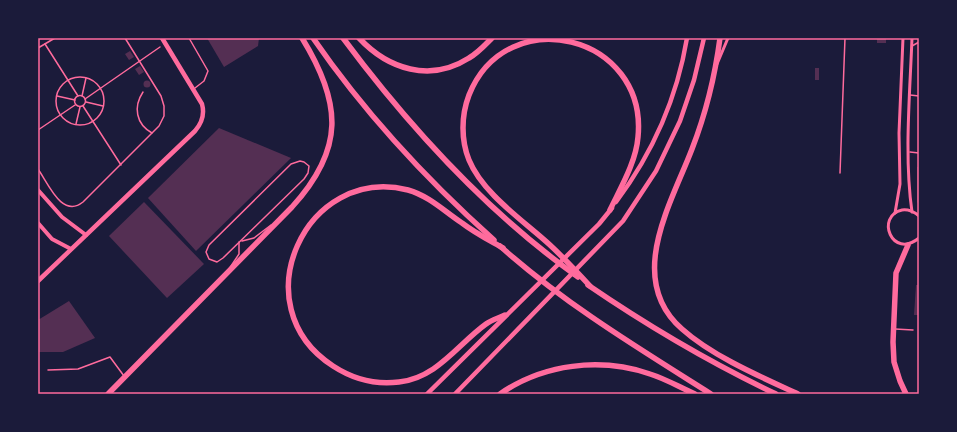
<svg xmlns="http://www.w3.org/2000/svg" width="957" height="432" font-family="'Exo 2',sans-serif">
  <style>
    .building { fill: #542f53 }
    .lines { fill: none; stroke-linecap: round; stroke-linejoin: round }
    .path { stroke: #ff6b9d; stroke-width: 1.5 }
    .service { stroke: #ff6b9d; stroke-width: 1.5 }
    .minor { stroke: #ff6b9d; stroke-width: 3 }
    .tertiary { stroke: #ff6b9d; stroke-width: 4 }
    .secondary { stroke: #ff6b9d; stroke-width: 4.5 }
    .motorway { stroke: #ff6b9d; stroke-width: 5.5 }
    .neatline { fill: none; stroke: #ff6b9d; stroke-width: 1.5 }
  </style>
  <rect width="100%" height="100%" fill="#1b1b3a"/>
  <g class="building">
    <path d="M207,38H259L258,46L224,67Z"/>
    <rect x="877" y="38" width="9" height="5"/>
    <path d="M130,51L134,57L129,60L125,54Z"/>
    <path d="M140,66L144,72L139,75L135,69Z"/>
    <rect x="815" y="68" width="4" height="12"/>
    <circle cx="147" cy="84" r="3.5"/>
    <path d="M219,128L291,158L196,251L148,198Z"/>
    <path d="M917,167H919V204L917,202Z"/>
    <path d="M144,202L204,264L167,298L109,236Z"/>
    <path d="M916,285H919V315H914Z"/>
    <path d="M69,301L95,338L63,352H38V320Z"/>
  </g>
  <g class="lines">
    <g class="path">
      <path d="M45,44L78,96"/>
      <path d="M38,48L55,38"/>
      <circle cx="80" cy="101" r="24"/>
      <path d="M143,92C133,107 136,124 152,133"/>
      <circle cx="80" cy="101" r="5.5"/>
      <path d="M57,96L75,100"/>
      <path d="M82,96L86,78"/>
      <path d="M85,99L160,47"/>
      <path d="M86,102L103,106"/>
      <path d="M83,106L121,165"/>
      <path d="M76,124L80,107"/>
      <path d="M38,130L75,105"/>
      <path d="M38,169C48,183 62,219 83,202L159,126L164,116V106L161,96L125,38"/>
    </g>
    <g class="service">
      <path d="M189,38L208,71L204,81L195,88"/>
      <path d="M912,46L919,42"/>
      <path d="M910,95L919,96"/>
      <path d="M910,152L919,153"/>
      <path d="M300,161L304,162L309,166L308,173L304,179L223,258L217,262L209,259L206,252L209,245L291,164Z"/>
      <path d="M840,173L845,38"/>
      <path d="M242,241L254,238L271,225"/>
      <path d="M229,269L239,254V242"/>
      <path d="M895,329L913,330"/>
      <path d="M48,370L78,369L110,357L124,376"/>
    </g>
    <g class="minor">
      <path d="M717,64L728,38"/>
      <path d="M912,212C904,157 910,93 912,38"/>
      <path d="M895,213L900,184L899,133L903,38"/>
      <path d="M919,216C915,212 908,209 902,210C875,216 892,260 919,238"/>
    </g>
    <g class="tertiary">
      <path d="M38,190L62,217L86,235"/>
      <path d="M38,223L52,239L71,249"/>
    </g>
    <g class="secondary">
      <path d="M616,202C652,154 677,98 687,38"/>
      <path d="M38,281L195,131C202,123 205,115 202,104L162,38"/>
      <path d="M427,394L599,224L612,208"/>
      <path d="M455,394L623,221L656,171L680,121L694,80L704,38"/>
    </g>
    <g class="motorway">
      <path d="M313,38C364,112 427,180 494,240"/>
      <path d="M343,38C410,128 487,212 578,277"/>
      <path d="M359,38C388,69 430,83 469,58C478,53 485,45 492,38"/>
      <path d="M720,38C715,76 706,113 692,149C671,204 625,279 682,329C712,356 761,377 798,394"/>
      <path d="M500,246C565,304 638,348 711,394"/>
      <path d="M503,248C489,240 475,233 462,223C444,211 429,196 408,190C306,164 240,306 333,366C353,379 376,385 399,382C437,378 458,344 486,324C491,320 499,318 505,315"/>
      <path d="M588,285C648,326 711,363 776,394"/>
      <path d="M590,286C577,272 564,258 550,245C524,221 483,194 469,160C461,140 461,116 469,95C507,0 648,35 638,137C636,162 621,187 610,210"/>
      <path d="M108,394L292,207C345,149 342,103 302,38"/>
      <path d="M500,394C543,364 600,357 650,374C666,379 679,387 695,394"/>
      <path d="M906,394L900,381L894,362L893,342L896,273L908,245"/>
    </g>
  </g>
  <rect width="957" height="432" fill="none" stroke="#1b1b3a" stroke-width="78"/>
  <rect x="39" y="39" width="879" height="354" class="neatline"/>
</svg>
